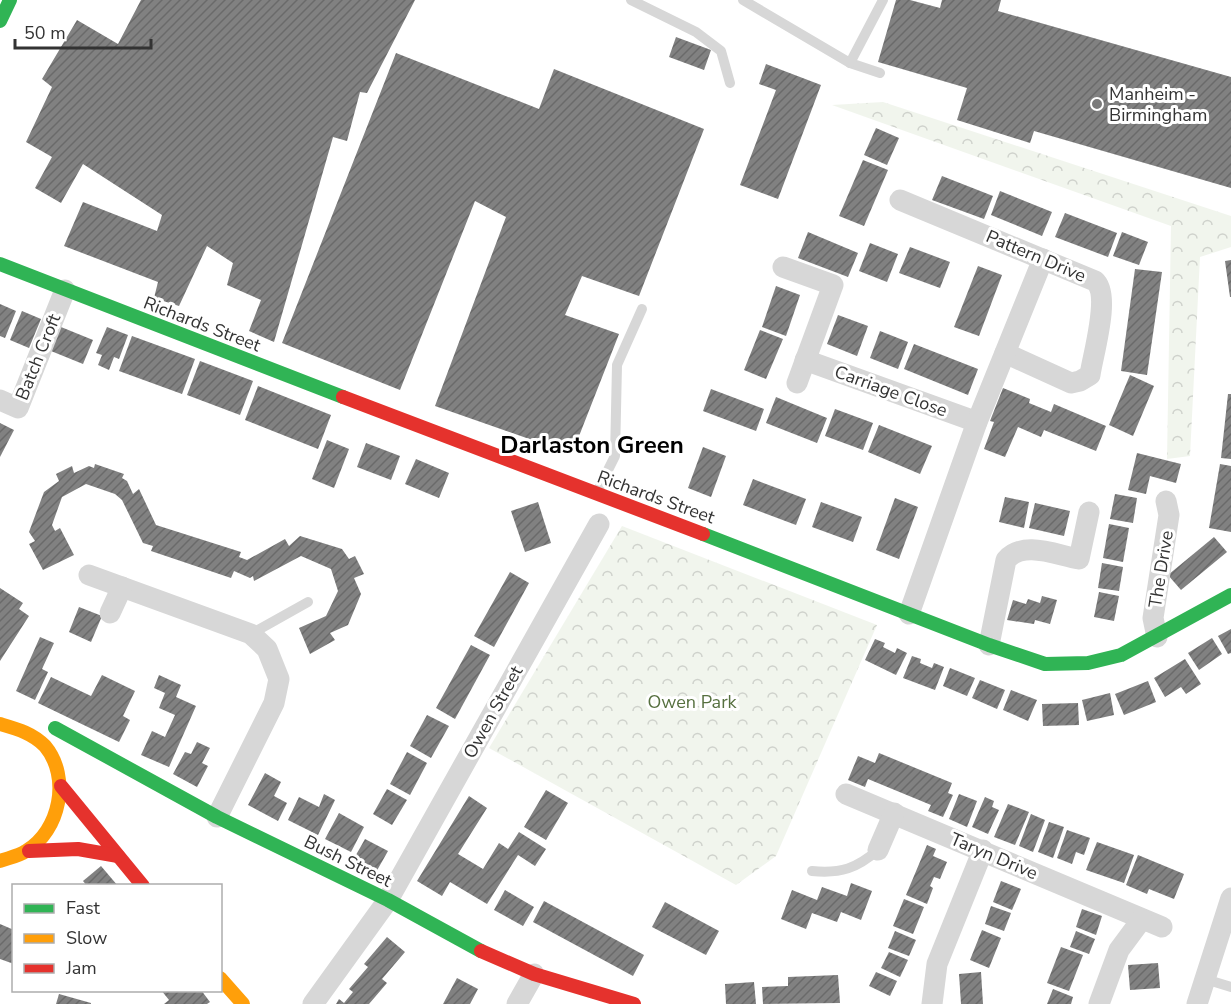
<svg xmlns="http://www.w3.org/2000/svg" width="1231" height="1004" font-family="'Nunito Sans',sans-serif">
  <style>
    .forest { fill: url(#forest-crowns) }
    .building { fill: url(#building-hatch) }
    .lines { fill: none; stroke-linecap: round; stroke-linejoin: round }
    .lane { stroke: #d7d7d7; stroke-width: 10 }
    .street { stroke: #d7d7d7; stroke-width: 21 }
    .fast { stroke: #30b455; stroke-width: 14 }
    .slow { stroke: #ff9f0a; stroke-width: 14 }
    .jam { stroke: #e5322d; stroke-width: 14 }
    .poi-dot { fill: #7a7a7a; stroke: #fff; stroke-width: 2 }
    .labels { text-anchor: middle; stroke-width: 6; stroke-linejoin: round; paint-order: stroke }
    .poi-label { font-size: 18px; fill: #333; stroke: #fff; text-anchor: start }
    .street-label { font-size: 18px; fill: #333; stroke: #fff }
    .park-label { font-size: 18px; fill: #56703f; stroke: #fff }
    .district-label { font-size: 24px; font-weight: bold; fill: #000; stroke: #fff }
  </style>
  <defs>
    <pattern id="forest-crowns" width="20" height="18" patternUnits="userSpaceOnUse" patternTransform="scale(1.5)"><rect width="20" height="18" fill="#f1f5ed"/><path d="M2 6a3 3 0 1 1 6 0M12 15a3 3 0 1 1 6 0" fill="none" stroke="#cfd2cc"/></pattern>
    <pattern id="building-hatch" width="6" height="6" patternUnits="userSpaceOnUse" patternTransform="scale(1.5)"><rect width="6" height="6" fill="#818181"/><path d="M-1 1l2-2M0 6l6-6M5 7l2-2" fill="none" stroke="#6a6a6a"/></pattern>
  </defs>
  <rect width="100%" height="100%" fill="#fff"/>
  <g class="forest">
    <path d="M883,102L1231,216V247L1200,257L1190,456L1167,459L1171,226L832,105Z"/>
    <path d="M622,526L877,625L776,856L736,885L489,748Z"/>
  </g>
  <g class="building">
    <path d="M141,0H415L367,93L360,92L347,141L333,137L274,342L249,331L261,300L227,285L233,263L207,246L179,306L154,298L158,282L64,246L83,202L157,231L162,215L83,164L61,203L35,188L52,157L26,142L52,87L42,79L77,20L118,44Z"/>
    <path d="M896,0H910L940,8L942,0H1001L998,11L1231,77V188L1034,131L1030,143L957,120L967,88L878,62Z"/>
    <path d="M676,37L711,50L704,70L669,57Z"/>
    <path d="M396,53L539,109L554,69L704,129L639,296L582,276L565,315L619,334L572,454L435,406L506,217L475,201L400,390L282,343Z"/>
    <path d="M766,64L821,85L778,199L740,185L776,90L759,84Z"/>
    <path d="M876,128L899,138L887,165L864,155Z"/>
    <path d="M863,160L888,170L864,226L839,216Z"/>
    <path d="M942,176L993,196L984,219L932,200Z"/>
    <path d="M1000,191L1052,212L1042,236L991,215Z"/>
    <path d="M1065,213L1117,233L1108,257L1055,237Z"/>
    <path d="M808,232L858,253L848,277L798,258Z"/>
    <path d="M1122,232L1148,242L1139,265L1113,256Z"/>
    <path d="M870,243L898,254L887,282L859,271Z"/>
    <path d="M910,247L950,262L940,288L899,273Z"/>
    <path d="M1231,260V297H1230L1225,261Z"/>
    <path d="M978,266L1002,275L979,336L954,327Z"/>
    <path d="M1135,269L1162,272L1147,375L1121,371Z"/>
    <path d="M776,286L800,295L786,336L762,327Z"/>
    <path d="M0,304L16,311L5,338L0,336Z"/>
    <path d="M22,311L41,319L29,348L10,340Z"/>
    <path d="M838,315L868,326L857,356L827,344Z"/>
    <path d="M61,327L93,340L83,364L51,351Z"/>
    <path d="M107,327L128,335L119,359L114,357L109,370L98,365L102,355L96,353Z"/>
    <path d="M760,330L783,339L766,379L744,370Z"/>
    <path d="M880,331L908,342L898,369L870,358Z"/>
    <path d="M132,336L195,359L182,394L119,371Z"/>
    <path d="M914,344L978,369L968,395L904,369Z"/>
    <path d="M200,361L253,381L240,415L187,395Z"/>
    <path d="M1130,375L1154,386L1133,436L1109,425Z"/>
    <path d="M258,386L331,415L318,449L245,420Z"/>
    <path d="M1003,388L1030,399L1029,403L1051,412L1054,404L1106,426L1096,451L1044,430L1041,437L1018,427L1005,457L984,449L994,422L990,421Z"/>
    <path d="M711,389L764,409L756,431L703,411Z"/>
    <path d="M1228,394H1231V459L1221,458Z"/>
    <path d="M776,397L827,418L817,443L766,423Z"/>
    <path d="M835,409L873,423L863,450L825,436Z"/>
    <path d="M0,423L14,430L0,457Z"/>
    <path d="M879,425L932,446L920,474L868,452Z"/>
    <path d="M327,440L349,449L334,488L312,479Z"/>
    <path d="M366,443L400,456L391,480L357,467Z"/>
    <path d="M703,447L726,456L711,497L688,488Z"/>
    <path d="M1137,453L1181,464L1176,483L1150,476L1146,494L1128,490Z"/>
    <path d="M416,459L449,473L439,498L405,484Z"/>
    <path d="M95,464L124,474L122,478L127,481L133,494L139,489L156,525L241,552L239,557L247,560L285,539L289,546L300,536L342,549L349,559L355,556L364,574L354,578L361,594L348,625L330,633L335,640L310,654L299,628L326,616L338,591L331,569L301,556L254,581L253,576L250,578L234,571L231,578L151,551L153,546L143,543L122,500L115,494L86,484L62,497L52,525L55,531L60,528L74,555L43,570L29,544L35,541L29,532L44,492L59,481L56,474L72,466L74,473L89,466L94,468Z"/>
    <path d="M1220,464L1231,466V532L1209,528Z"/>
    <path d="M753,479L806,499L796,525L743,505Z"/>
    <path d="M1115,494L1137,498L1133,523L1110,519Z"/>
    <path d="M1005,497L1029,502L1024,528L999,522Z"/>
    <path d="M895,498L918,507L899,559L876,550Z"/>
    <path d="M538,502L551,543L525,552L511,511Z"/>
    <path d="M821,502L862,517L853,542L812,527Z"/>
    <path d="M1035,503L1070,511L1064,536L1029,528Z"/>
    <path d="M1109,524L1129,528L1123,562L1103,558Z"/>
    <path d="M1214,537L1227,552L1181,590L1168,575Z"/>
    <path d="M1102,563L1123,567L1119,591L1098,588Z"/>
    <path d="M510,572L529,583L494,647L474,636Z"/>
    <path d="M0,588L23,603L19,609L29,616L0,661Z"/>
    <path d="M1099,592L1119,596L1114,621L1094,617Z"/>
    <path d="M1042,596L1057,600L1050,624L1035,620L1034,624L1007,620L1013,600L1026,604L1028,599L1040,603Z"/>
    <path d="M79,607L102,616L91,642L69,632Z"/>
    <path d="M1231,629V653L1228,654L1218,636Z"/>
    <path d="M40,637L54,643L42,669L48,672L35,700L16,691Z"/>
    <path d="M1212,638L1222,654L1199,670L1188,653Z"/>
    <path d="M875,639L885,643L883,647L895,653L897,648L907,653L896,675L865,660Z"/>
    <path d="M471,645L490,655L455,719L436,708Z"/>
    <path d="M912,656L921,659L920,663L932,668L934,663L944,667L935,690L903,678Z"/>
    <path d="M1185,659L1201,684L1186,694L1181,687L1165,697L1154,678Z"/>
    <path d="M950,668L975,678L967,696L943,686Z"/>
    <path d="M102,675L135,691L123,716L130,720L119,742L38,703L51,677L91,696Z"/>
    <path d="M159,675L181,685L176,697L196,706L169,767L141,755L152,731L165,737L175,715L159,708L165,693L154,688Z"/>
    <path d="M980,680L1005,690L997,709L972,698Z"/>
    <path d="M1148,681L1156,702L1124,715L1115,694Z"/>
    <path d="M1011,690L1037,700L1028,721L1003,710Z"/>
    <path d="M1110,693L1114,715L1087,721L1082,700Z"/>
    <path d="M1078,703L1079,725L1043,726L1042,704Z"/>
    <path d="M427,715L449,726L431,758L410,746Z"/>
    <path d="M197,742L210,748L202,763L208,766L197,787L173,774L185,752L191,754Z"/>
    <path d="M407,752L427,763L410,795L390,784Z"/>
    <path d="M879,753L952,783L948,793L953,795L943,817L928,811L931,805L868,779L865,787L848,780L858,756L875,763Z"/>
    <path d="M265,773L281,782L274,796L287,803L278,821L248,805Z"/>
    <path d="M387,789L407,800L392,825L373,814Z"/>
    <path d="M546,790L568,803L546,840L524,827Z"/>
    <path d="M324,794L335,800L318,835L288,820L299,797L319,807Z"/>
    <path d="M959,794L977,801L967,827L949,819Z"/>
    <path d="M469,796L487,808L458,854L483,869L499,843L508,849L519,832L546,849L535,866L518,855L487,904L450,882L442,896L417,881Z"/>
    <path d="M985,797L994,801L992,807L999,810L988,834L972,827Z"/>
    <path d="M1008,804L1029,812L1015,845L994,837Z"/>
    <path d="M339,813L364,827L351,852L325,839Z"/>
    <path d="M1031,814L1045,820L1033,852L1019,846Z"/>
    <path d="M1049,822L1064,827L1053,858L1038,852Z"/>
    <path d="M1067,830L1090,838L1084,855L1076,852L1072,864L1057,858Z"/>
    <path d="M365,839L388,851L375,874L352,862Z"/>
    <path d="M1097,842L1134,855L1124,883L1086,870Z"/>
    <path d="M927,845L936,849L933,856L947,862L940,879L934,877L930,886L933,888L927,904L906,895Z"/>
    <path d="M1138,855L1184,874L1174,899L1149,889L1147,894L1126,885Z"/>
    <path d="M101,866L118,886H87L83,881Z"/>
    <path d="M1001,881L1021,889L1012,910L993,902Z"/>
    <path d="M851,883L872,891L861,920L841,912L837,922L812,913L806,929L781,919L792,890L817,900L822,887L847,896Z"/>
    <path d="M505,890L534,907L523,926L494,910Z"/>
    <path d="M904,899L924,907L913,934L893,926Z"/>
    <path d="M544,901L644,955L633,976L533,922Z"/>
    <path d="M665,902L719,931L706,955L652,927Z"/>
    <path d="M991,906L1011,913L1004,931L985,924Z"/>
    <path d="M1082,909L1102,916L1096,935L1076,927Z"/>
    <path d="M0,924L14,930V964L0,959Z"/>
    <path d="M982,930L1001,938L989,968L970,960Z"/>
    <path d="M895,931L916,940L909,956L888,948Z"/>
    <path d="M1076,931L1095,939L1089,954L1070,947Z"/>
    <path d="M387,937L405,952L382,979L387,983L369,1004H336L339,999L344,1003L353,992L349,989L368,967L364,964Z"/>
    <path d="M1061,947L1083,955L1069,991L1047,983Z"/>
    <path d="M889,952L908,960L900,977L881,968Z"/>
    <path d="M1158,963L1160,988L1130,990L1128,965Z"/>
    <path d="M876,972L897,981L890,996L869,986Z"/>
    <path d="M981,972L983,1004H961L959,974Z"/>
    <path d="M838,975L840,1003L763,1004L762,987L788,986V977Z"/>
    <path d="M457,978L478,989L470,1004H443Z"/>
    <path d="M754,982L756,1004H726L725,984Z"/>
    <path d="M1053,989L1073,997L1071,1004H1047Z"/>
    <path d="M161,990H201L210,1002L207,1004H164L169,1000Z"/>
    <path d="M59,994L91,1003V1004H56Z"/>
  </g>
  <g class="lines">
    <g class="lane">
      <path d="M631,0L696,32L721,51L730,83"/>
      <path d="M743,0L850,63L880,73"/>
      <path d="M850,63L883,0"/>
      <path d="M596,494L615,456L617,365L642,309"/>
      <path d="M251,634L308,602"/>
      <path d="M812,871C841,874 857,868 878,850"/>
      <path d="M1205,979L1231,987"/>
    </g>
    <g class="street">
      <path d="M900,200L1095,281C1111,295 1093,354 1090,375L1080,381L1071,383L1005,353"/>
      <path d="M783,267L833,285L797,383"/>
      <path d="M805,360L977,422"/>
      <path d="M0,400L18,408L65,290"/>
      <path d="M89,575L251,634L267,649L279,679L274,703L217,817"/>
      <path d="M110,613L122,587"/>
      <path d="M909,614L977,422L1043,259"/>
      <path d="M1157,637L1153,618L1169,515L1166,501"/>
      <path d="M989,645L1006,560C1023,540 1056,555 1079,559L1089,512"/>
      <path d="M846,794L1162,927"/>
      <path d="M878,850L894,813"/>
      <path d="M313,1004L388,900L599,524"/>
      <path d="M517,1004L534,974"/>
      <path d="M932,1004L937,964L983,850"/>
      <path d="M1099,1004L1119,950L1142,919"/>
      <path d="M1197,1004L1231,898"/>
    </g>
    <g class="fast">
      <path d="M0,21L10,0"/>
      <path d="M0,264L343,397"/>
      <path d="M703,534L989,645L1045,664L1088,663L1121,655L1231,595"/>
      <path d="M55,728L217,817L388,900L481,951"/>
    </g>
    <g class="slow">
      <path d="M0,724C17,729 32,733 45,746C71,777 60,831 26,851C19,856 8,858 0,861"/>
      <path d="M220,978L243,1004"/>
    </g>
    <g class="jam">
      <path d="M343,397L703,534"/>
      <path d="M61,786L143,886"/>
      <path d="M29,851L78,849L118,856"/>
      <path d="M481,951L534,974L634,1004"/>
    </g>
  </g>
  <circle class="poi-dot" cx="1097" cy="104" r="6"/>
  <g class="labels">
    <g class="poi-label">
      <text x="1109" y="100">Manheim -<tspan x="1109" dy="21">Birmingham</tspan></text>
    </g>
    <g class="street-label">
      <text transform="translate(1036 256) rotate(23)" y="6">Pattern Drive</text>
      <text transform="translate(202 324) rotate(21)" y="6">Richards Street</text>
      <text transform="translate(38 357) rotate(-68)" y="6">Batch Croft</text>
      <text transform="translate(891 391) rotate(20)" y="6">Carriage Close</text>
      <text transform="translate(656 497) rotate(20)" y="6">Richards Street</text>
      <text transform="translate(1161 569) rotate(-81)" y="6">The Drive</text>
      <text transform="translate(493 712) rotate(-61)" y="6">Owen Street</text>
      <text transform="translate(994 856) rotate(23)" y="6">Taryn Drive</text>
      <text transform="translate(348 861) rotate(26)" y="6">Bush Street</text>
    </g>
    <g class="park-label">
      <text x="692" y="708">Owen Park</text>
    </g>
    <g class="district-label">
      <text x="592" y="453">Darlaston Green</text>
    </g>
  </g>
  <rect x="12" y="884" width="210" height="108" fill="#ffffff" stroke="#adadad" stroke-width="1.5"/>
  <rect x="24" y="904" width="30" height="9" fill="#30b455" stroke="#adadad" stroke-width="1.5"/>
  <text x="66" y="914" font-size="18" fill="#333333">Fast</text>
  <rect x="24" y="934" width="30" height="9" fill="#ff9f0a" stroke="#adadad" stroke-width="1.5"/>
  <text x="66" y="944" font-size="18" fill="#333333">Slow</text>
  <rect x="24" y="964" width="30" height="9" fill="#e5322d" stroke="#adadad" stroke-width="1.5"/>
  <text x="66" y="974" font-size="18" fill="#333333">Jam</text>
  <path d="M15 39v9h136v-9" fill="none" stroke="#333333" stroke-width="3"/>
  <text x="24" y="39" font-size="18" fill="#333333" stroke="#ffffff" stroke-width="4.5" paint-order="stroke">50 m</text>
</svg>
